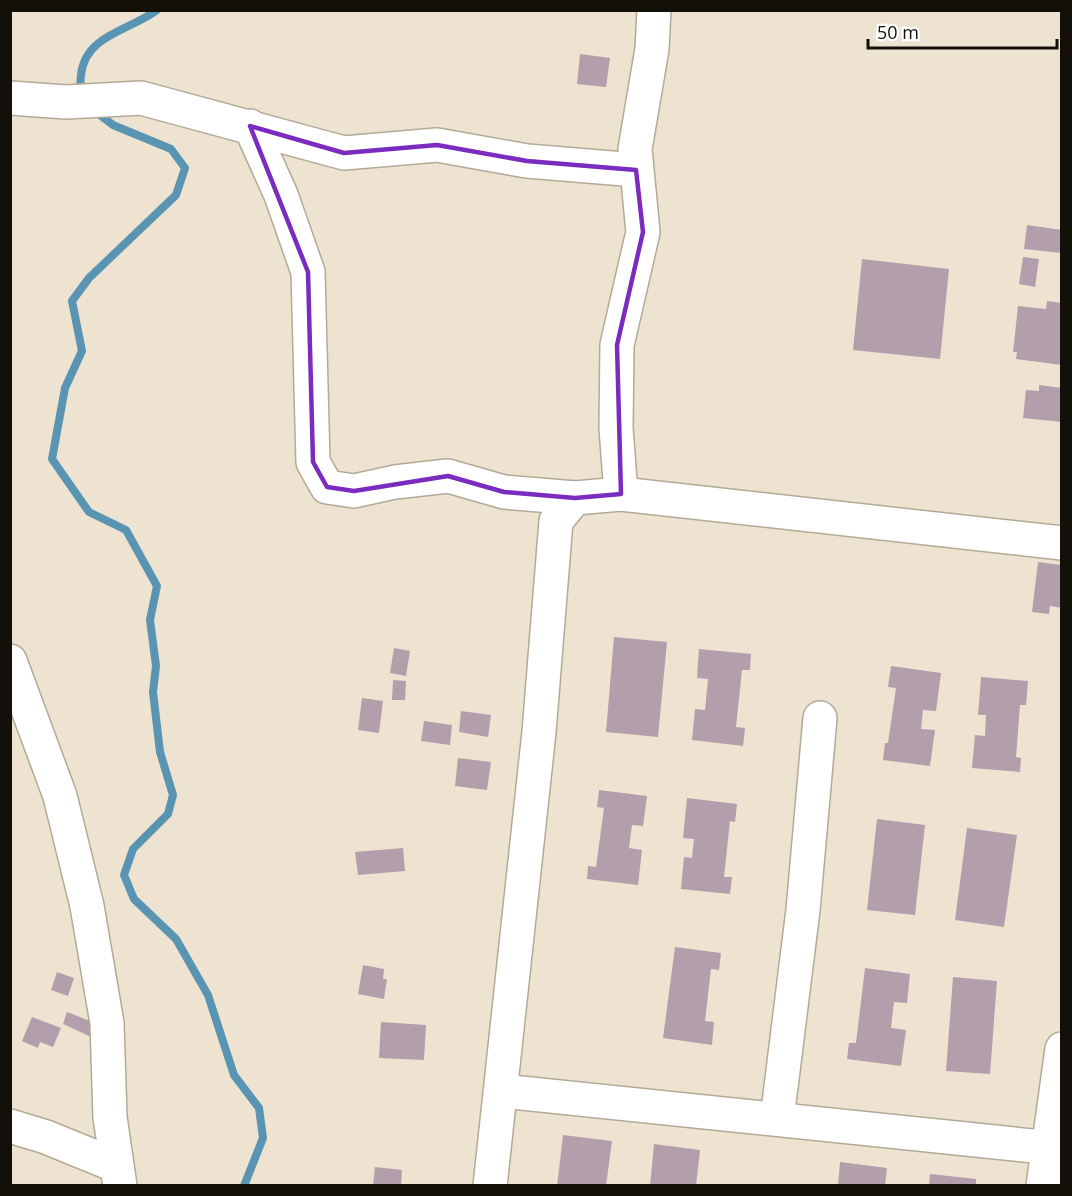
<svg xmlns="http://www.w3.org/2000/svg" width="1072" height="1196" font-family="'Open Sans',sans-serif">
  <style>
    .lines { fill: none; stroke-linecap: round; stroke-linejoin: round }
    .stream { stroke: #5994b2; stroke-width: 8 }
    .building { fill: #b29fab }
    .minor-casing { stroke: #b3a997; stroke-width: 36 }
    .minor { stroke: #fff; stroke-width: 33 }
    .marked { fill: none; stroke: #7b2cbf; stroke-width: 4.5; stroke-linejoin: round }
  </style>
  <rect width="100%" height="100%" fill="#eee3d0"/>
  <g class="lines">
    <g class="stream">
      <path d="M84,93C80,86 80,83 81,75C85,35 129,31 157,10"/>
      <path d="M95,111L113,125L171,149L185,168L176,195L89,278L72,301L82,351L65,388L52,459L89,512L126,530L157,586L150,620L156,666L153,692L160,752L173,795L168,814L133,849L124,875L134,899L176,939L208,995L234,1075L259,1108L263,1138L244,1186"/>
    </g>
  </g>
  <g class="building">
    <path d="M580,54L610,58L606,87L577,84Z"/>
    <path d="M1027,225L1062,230V253L1024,249Z"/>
    <path d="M1023,257L1039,259L1035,287L1019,284Z"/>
    <path d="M862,259L949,269L940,359L853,350Z"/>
    <path d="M1047,301L1062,303V365L1016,359L1017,352H1013L1018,306L1046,309Z"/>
    <path d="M1039,385L1062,388V422L1023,418L1026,390L1039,391Z"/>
    <path d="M1038,562L1062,565V608L1050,606L1049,614L1032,612Z"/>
    <path d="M614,637L667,642L658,737L606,732Z"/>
    <path d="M394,648L410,651L406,676L390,673Z"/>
    <path d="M699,649L751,654L750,670H742L736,727L745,728L743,746L692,740L695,709L705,710L708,679L697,678Z"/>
    <path d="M891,666L941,673L936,711L923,710L921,729L935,730L930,766L883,760L885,743H888L896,688L888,687Z"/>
    <path d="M981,677L1028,681L1026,705H1020L1016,757L1021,758L1020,772L972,768L975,735L985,736L986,715H978Z"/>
    <path d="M393,680L406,681L405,700H392Z"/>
    <path d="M362,698L383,701L379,733L358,730Z"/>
    <path d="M461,711L491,715L488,737L459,732Z"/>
    <path d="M424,721L452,725L450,745L421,741Z"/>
    <path d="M458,758L491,762L487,790L455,786Z"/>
    <path d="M599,790L647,796L643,826L632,825L629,848L642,850L638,885L587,879L588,866L596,867L604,808L597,807Z"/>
    <path d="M687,798L737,804L735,822L730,821L724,877H732L730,894L681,889L684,857L692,858L694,839L683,838Z"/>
    <path d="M877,819L925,825L915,915L867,910Z"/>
    <path d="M967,828L1017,835L1004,927L955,920Z"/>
    <path d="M403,848L405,871L358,875L355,852Z"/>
    <path d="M675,947L721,953L719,970L711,969L705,1021L714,1022L712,1045L663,1038Z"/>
    <path d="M363,965L384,969L383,979H387L384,999L358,994Z"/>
    <path d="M865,968L910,974L907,1003L894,1002L891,1028L906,1030L901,1066L847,1059L849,1043H856Z"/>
    <path d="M57,972L74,978L68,996L51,990Z"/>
    <path d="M953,977L997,981L990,1074L946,1071Z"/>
    <path d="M67,1012L95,1023L98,1040L63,1024Z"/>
    <path d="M32,1017L61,1028L53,1047L40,1042L38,1048L22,1041Z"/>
    <path d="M381,1022L426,1025L424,1060L379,1058Z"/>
    <path d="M563,1135L612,1141L606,1186H557Z"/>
    <path d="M654,1144L700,1150L696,1186H650Z"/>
    <path d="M840,1162L887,1168L885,1186H838Z"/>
    <path d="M375,1167L402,1170L401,1186H373Z"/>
    <path d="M930,1174L976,1179V1186H929Z"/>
  </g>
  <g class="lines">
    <defs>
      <g id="minor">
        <path d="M10,98L66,102L141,98L344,153L437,145L527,161L636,170"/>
        <path d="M250,126L281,195L308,272L313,462L327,487L354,491L395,482L448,476L504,492L575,498"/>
        <path d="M621,494L616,428L617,345L643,232L635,149L652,49L654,10"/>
        <path d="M10,661L60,796L87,906L107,1023L110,1117L120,1186"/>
        <path d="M502,1091L1062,1149"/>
        <path d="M777,1119L803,910L820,718"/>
        <path d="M10,1126L46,1137L117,1166"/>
        <path d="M490,1186L539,732L556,521L575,498L621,494L1062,543"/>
        <path d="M1043,1186L1062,1049"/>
      </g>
    </defs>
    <use href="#minor" class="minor-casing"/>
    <use href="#minor" class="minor"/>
  </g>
  <path class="marked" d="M250,126L344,153L437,145L527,161L636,170L643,232L617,345L621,494L575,498L504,492L448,476L354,491L327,487L313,462L308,272Z"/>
  <rect width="1072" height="1196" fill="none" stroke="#131009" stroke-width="24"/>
  <path d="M868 39v9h189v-9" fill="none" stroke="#131009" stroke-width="3"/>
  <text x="877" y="39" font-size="18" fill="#131009" stroke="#ffffff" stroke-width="4.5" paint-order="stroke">50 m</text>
</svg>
